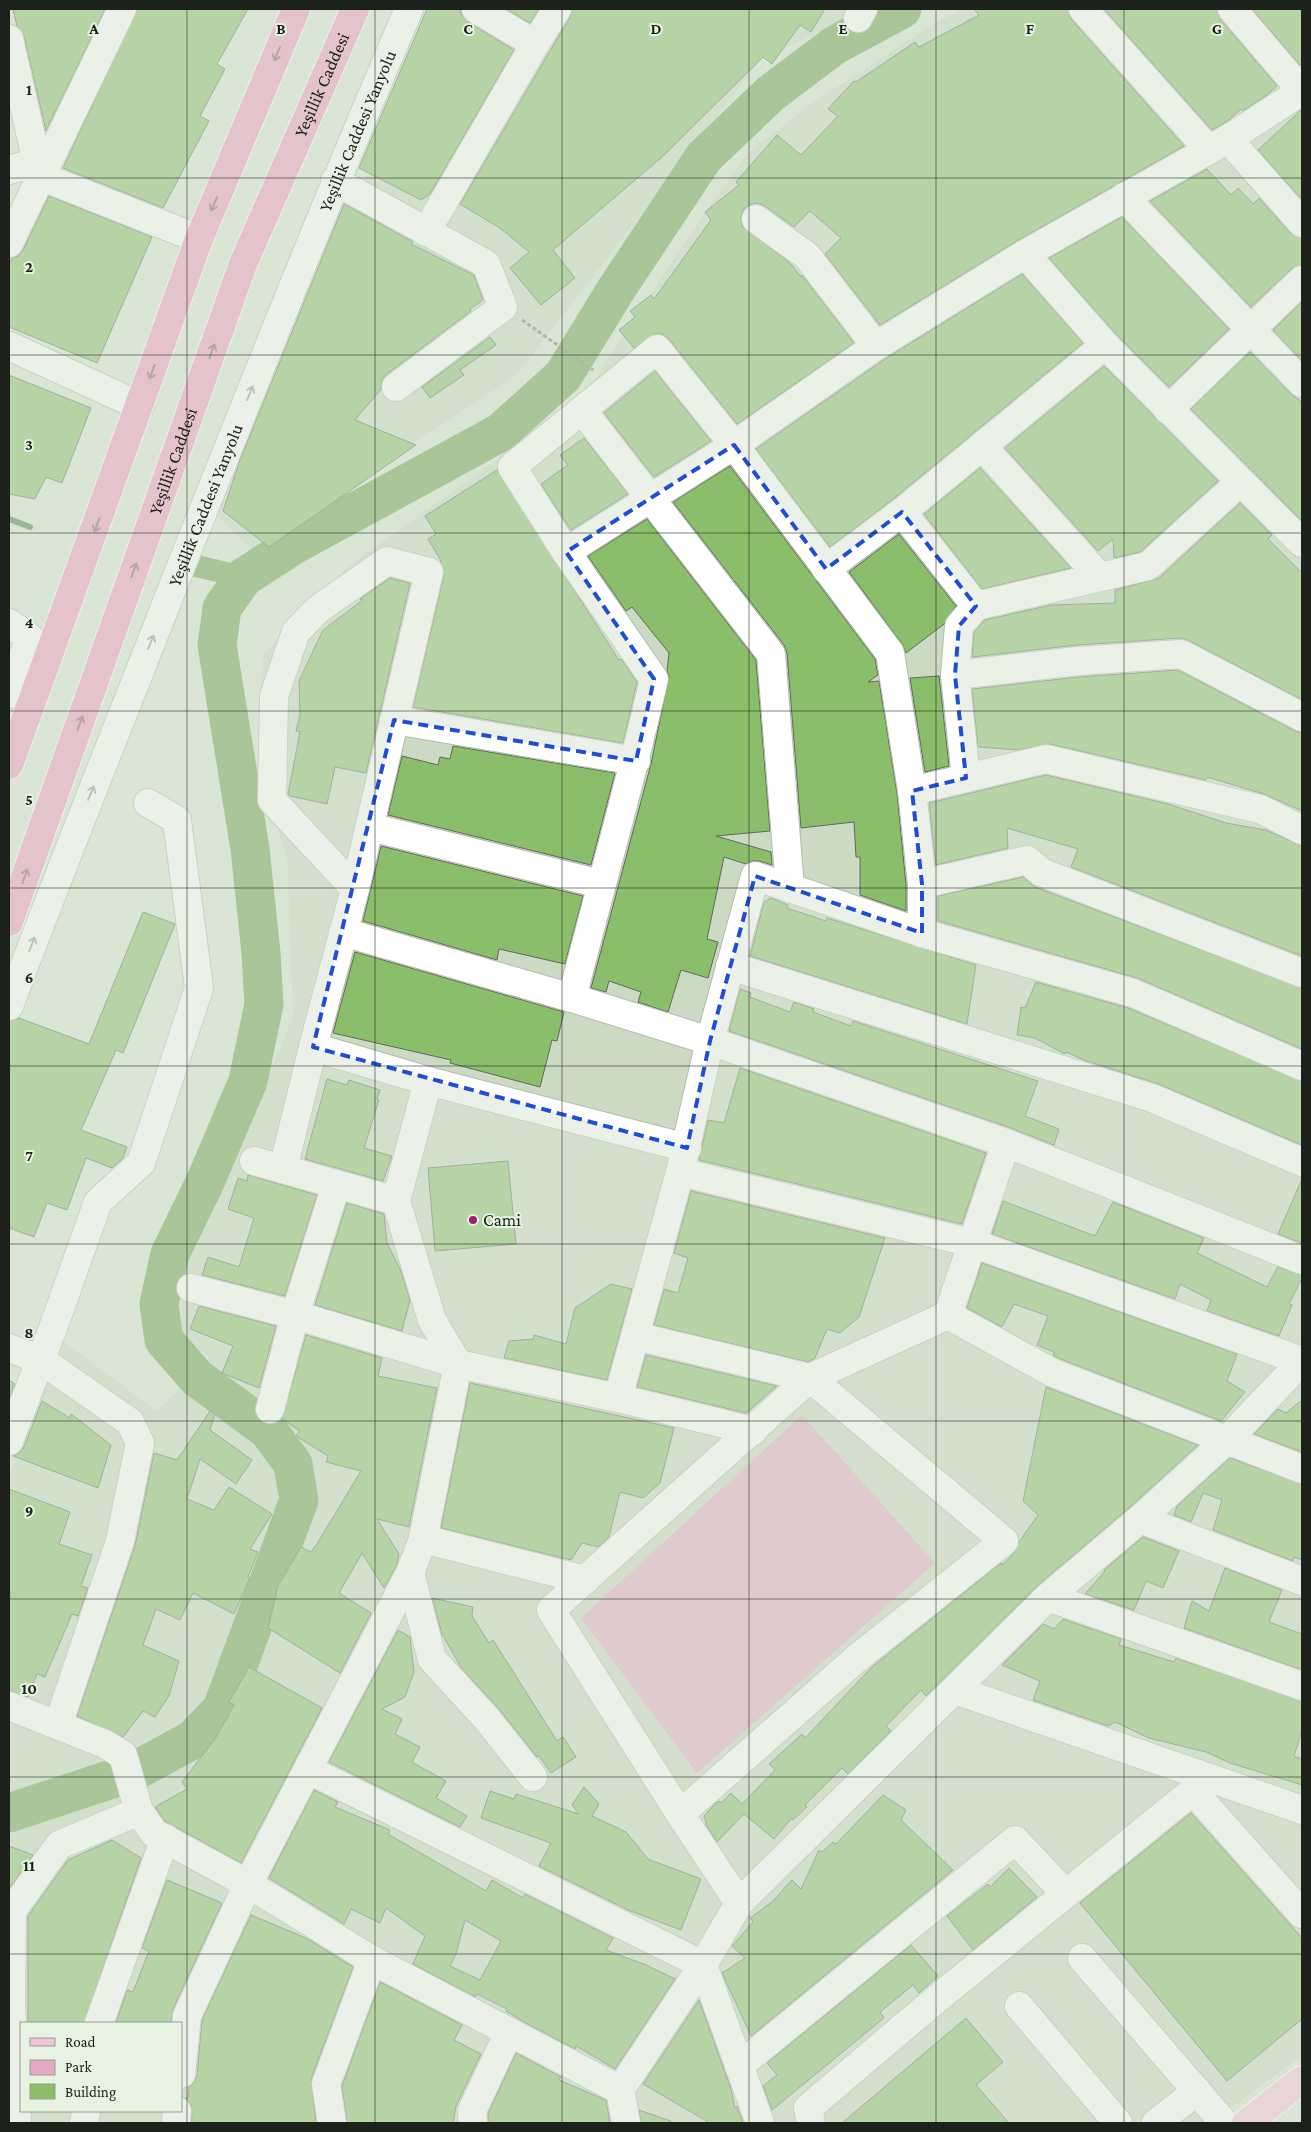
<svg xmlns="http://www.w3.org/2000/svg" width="1311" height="2132" font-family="'Crimson Pro',serif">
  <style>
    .built { fill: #ccdac4; fill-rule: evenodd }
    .green { fill: #e5a8c5 }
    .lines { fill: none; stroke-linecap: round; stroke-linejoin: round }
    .stream { stroke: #577b3f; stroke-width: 6 }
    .canal { stroke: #70a14e; stroke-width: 22 }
    .river { stroke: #70a14e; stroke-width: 39 }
    .building { fill: #8bbe6a; stroke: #616a5c; fill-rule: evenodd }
    .minor-casing { stroke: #b2bcad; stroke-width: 30 }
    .major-casing { stroke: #fff; stroke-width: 30 }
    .highway-casing { stroke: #fff; stroke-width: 30 }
    .path { stroke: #777e73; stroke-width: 3; stroke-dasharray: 4 2.5; stroke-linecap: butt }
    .minor { stroke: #fff; stroke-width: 28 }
    .major { stroke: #f5c2db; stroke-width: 28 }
    .highway { stroke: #ef99c3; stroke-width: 28 }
    .oneway { stroke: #865d6f }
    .oneway2 { stroke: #999b98 }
    .marked { fill: none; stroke: #1d4ed8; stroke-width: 4; stroke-dasharray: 10 6; stroke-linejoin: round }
    .grid { fill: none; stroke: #1d211b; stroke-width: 1; stroke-opacity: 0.55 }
    .poi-dot { fill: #a21f6e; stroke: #e8f2e2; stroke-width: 2 }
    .labels { text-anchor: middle; stroke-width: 4; stroke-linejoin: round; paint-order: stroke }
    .street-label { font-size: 18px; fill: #1d211b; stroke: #e8f2e2 }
    .poi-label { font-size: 18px; fill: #1d211b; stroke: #e8f2e2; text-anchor: start }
    .grid-label { font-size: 16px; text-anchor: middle; font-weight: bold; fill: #1d211b; stroke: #e8f2e2; stroke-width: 4; stroke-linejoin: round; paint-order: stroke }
  </style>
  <rect width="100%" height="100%" fill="#dbe5d5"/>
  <g class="built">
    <path d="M441,9H870L762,58L516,376L252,549L216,514Z"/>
    <path d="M962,9H1302V2055L1211,2123H9V1476L64,1342L157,1411L210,1359L180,1333L185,1268L229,1175L293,1016L287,857L257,772L263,654L351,564L582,399L679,250L747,154L808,106L930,26ZM21,2023H181V2111H21Z"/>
  </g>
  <path class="green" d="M802,1415L935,1563L697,1773L581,1618Z"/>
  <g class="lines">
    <path class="stream" d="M9,519L30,527"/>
    <path class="canal" d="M196,566L244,577"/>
    <path class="river" d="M9,1813L133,1772L192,1740L222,1709L299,1500L293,1464L268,1430L197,1378L164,1340L159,1304L170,1254L206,1180L248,1081L264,1004L261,953L250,849L217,645L222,608L244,577L292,546L501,432L563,376L617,288L704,157L770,94L835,45L902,9"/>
  </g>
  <g class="building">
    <path d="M13,9H105L46,131L24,36L17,26Z"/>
    <path d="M137,9H248L217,64L225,69L200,116L209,121L163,208L63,168Z"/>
    <path d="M427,9H460L462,16L468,22L514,50L430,194L421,200L359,168Z"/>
    <path d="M506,9H539L530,23Z"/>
    <path d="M572,9H825L811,32L800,25L772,64L763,57L662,157L553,250L575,278L541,305L510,268L529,252L500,228L460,204L570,17Z"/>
    <path d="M974,9H1068L1071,19L1184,146L1017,241L880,325L825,254L841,238L810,211L794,227L765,206L757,203L749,205L743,210L741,217L742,226L790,263L801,277L802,275L854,343L737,424L669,339L662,334H654L634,348L619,330L635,317L630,311L651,295L654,299L711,220L705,212L739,185L736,182L777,135L801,155L838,116L828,109L854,81L856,82L915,42L919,47L979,15Z"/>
    <path d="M1104,9H1217L1220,19L1277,86L1267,95L1243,111L1241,109L1229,120L1212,130Z"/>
    <path d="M1252,9H1302V63L1300,65Z"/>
    <path d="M1302,109V200L1258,150Z"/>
    <path d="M1207,169L1231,195L1238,188L1253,204L1259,198L1290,233L1302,238V265L1291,269L1251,307L1150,201Z"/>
    <path d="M49,196L152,237L97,363L9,327V265L12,258L18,256L23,250Z"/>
    <path d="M344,204L413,242L411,244L474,275L483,300L470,309L471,311L387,374L382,380L381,389L355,420L416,445L269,547L223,511L240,460Z"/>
    <path d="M1122,217L1229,329L1169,387L1116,334L1049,258Z"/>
    <path d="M1022,274L1083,343L892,500L830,547L756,449L885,359Z"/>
    <path d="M1302,302V361L1273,330Z"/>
    <path d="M490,337L496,345L460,370L464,375L430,398L422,387Z"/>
    <path d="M1250,352L1291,394L1302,402V521L1191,409Z"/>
    <path d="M1104,366L1218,481L1140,552L1114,558L1113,539L1098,551L1005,448Z"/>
    <path d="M655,371L711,441L654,477L604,413Z"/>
    <path d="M9,375L91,408L62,483L46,477L35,499L9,494Z"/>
    <path d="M584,438L628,494L571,530L541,484L568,465L560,455Z"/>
    <path d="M730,466L875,659L878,675L868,682L879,681L897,793L906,885V911L860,895V857H856L854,822L801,828L787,653L784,645L673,502Z"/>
    <path d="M980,468L1071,568L982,589L924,514Z"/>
    <path d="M497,470L619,660L621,659L637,682L623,743L413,707L444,575L440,559L428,539L436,534L425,516Z"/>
    <path d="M1240,503L1272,535L1268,539L1302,573V700L1188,640L1180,638L1077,645L972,657L974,632L985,620L1051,605L1115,603V590L1159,578Z"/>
    <path d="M647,519L756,660L770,831L716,836L771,852L772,865L760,861H752L746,864L724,857L707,939L718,942L708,978L681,970L668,1012L638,1002L641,992L609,981L606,992L591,988L651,764L669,676L667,671L669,653L632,607L626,611L588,556Z"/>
    <path d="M899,534L956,606L944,624L906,653L902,644L849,572Z"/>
    <path d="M390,578L410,583L366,773L335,767L327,804L290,796L288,794L300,732L296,731L300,715L299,681L323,630L363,600L360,599Z"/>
    <path d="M1178,670L1295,731L1302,733V811L1264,794L1207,777L1206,780L1050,744L1018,750L978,747L972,689L1079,677Z"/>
    <path d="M939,676L949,766L925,772L910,678Z"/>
    <path d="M453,746L615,773L591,865L388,815L402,756L438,765L440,757L450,759Z"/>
    <path d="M1046,775L1168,804L1226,823L1266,830L1302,846V956L1071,867L1078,849L1007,828L1008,848L936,865L929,803Z"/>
    <path d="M381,846L583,896L565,964L499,949L497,960L363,921Z"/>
    <path d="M1023,877L1035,887L1302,988V1049L1137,978L938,921V896Z"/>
    <path d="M771,898L788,905L787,908L826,921L827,918L976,965L967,1024L750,956L764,902Z"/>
    <path d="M143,912L175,924L123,1053L116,1050L81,1130L127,1147L123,1158L112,1168L86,1158L67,1210L47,1203L34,1237L9,1228V1021L19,1018L89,1044Z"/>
    <path d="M355,952L564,1012L557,1041L552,1040L540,1087L450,1063L451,1060L333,1033Z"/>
    <path d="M1036,982L1128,1008L1302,1081V1145L1158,1084L1084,1060L1066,1052L1065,1054L1035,1038L1017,1035L1021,1007L1025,1008Z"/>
    <path d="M740,989L751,993L750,997L790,1012L794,1002L814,1009L813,1012L851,1026L853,1021L1038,1081L1025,1116L1059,1129L1054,1145L1011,1128L729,1031Z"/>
    <path d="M740,1068L986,1153L962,1224L699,1160L708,1120L724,1123Z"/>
    <path d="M327,1079L347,1085L349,1080L380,1090L377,1099L379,1100L364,1148L392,1156L383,1181L305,1159Z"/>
    <path d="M508,1161L516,1244L435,1251L428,1168Z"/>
    <path d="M248,1175L317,1195L285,1296L202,1275L208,1257L239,1267L254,1218L228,1209L238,1178L247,1181Z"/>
    <path d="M1302,1179V1243L1278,1234Z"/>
    <path d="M691,1191L885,1238L859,1317L840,1333L827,1329L815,1358L808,1362L654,1325L664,1289L678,1293L688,1258L674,1253Z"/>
    <path d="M1003,1201L1095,1236L1113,1202L1204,1238L1197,1253L1267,1287L1278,1267L1302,1275V1278L1289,1304L1292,1305L1279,1336L1207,1311L1211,1300L1180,1284L1175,1299L992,1234Z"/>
    <path d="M347,1203L384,1214L387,1243L401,1271L410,1300L402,1331L315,1305Z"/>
    <path d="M982,1263L1237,1354L1227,1381L1245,1392L1221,1421L1058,1358L1053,1355L1054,1352L1037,1345L1048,1316L1014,1304L1002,1327L967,1308Z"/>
    <path d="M611,1284L632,1289L607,1380L504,1358L509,1341L533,1339L534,1335L566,1344L575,1308Z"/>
    <path d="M199,1306L276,1326L259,1388L222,1373L233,1346L190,1329Z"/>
    <path d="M306,1335L382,1358L378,1376L437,1388L409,1527L377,1519L399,1554L396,1567L384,1588L362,1553L339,1593L371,1613L340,1673L268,1628L278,1586L301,1547L311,1552L317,1544L361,1471L326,1462L328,1456L296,1436L300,1431L282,1419Z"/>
    <path d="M646,1355L777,1386L746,1413L637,1387Z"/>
    <path d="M9,1380L15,1384L9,1399Z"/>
    <path d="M470,1383L674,1428L660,1483L643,1498L620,1492L609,1537L598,1547L582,1543L571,1560L441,1528Z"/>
    <path d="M1046,1387L1198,1445L1130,1507L1037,1586L926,1696L921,1690L886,1726L891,1731L848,1774L842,1768L805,1805L807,1807L793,1820L791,1819L774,1839L744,1814L717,1842L707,1826L704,1816L714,1805L719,1801L721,1803L731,1793L742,1804L775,1770L769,1764L802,1734L805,1738L873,1666L1001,1563L1002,1565L1014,1553L1019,1542L1038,1515L1023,1501Z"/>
    <path d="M1302,1400V1452L1254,1434L1278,1409L1286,1413Z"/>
    <path d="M42,1401L70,1418L71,1414L111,1445L98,1488L13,1456L19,1453L24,1447Z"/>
    <path d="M210,1411L215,1414L210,1430L252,1460L236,1484L200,1459L187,1499L214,1510L229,1487L272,1514L250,1549L258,1552L248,1577L250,1578L234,1614L193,1593L180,1620L156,1609L143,1645L179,1661L169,1696L155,1717L143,1711L123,1737L77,1716L135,1546L154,1453L177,1460Z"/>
    <path d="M1230,1458L1302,1484V1560L1294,1557L1293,1561L1213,1530L1222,1500L1203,1493L1191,1522L1174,1515L1177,1506Z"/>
    <path d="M9,1489L70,1512L59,1544L92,1555L81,1586L88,1588L78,1616L72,1614L45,1677L37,1674L28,1697L9,1691Z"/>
    <path d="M1143,1537L1179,1551L1163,1588L1146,1581L1134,1610L1085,1594L1105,1571L1104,1570Z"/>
    <path d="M1225,1568L1282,1590L1269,1622L1302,1634V1670L1184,1628L1192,1601L1209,1611Z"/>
    <path d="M432,1598L473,1607L472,1616L489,1643L493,1640L557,1741L563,1737L576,1757L551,1773L539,1756L537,1757L499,1709L462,1669L442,1634Z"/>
    <path d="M1063,1619L1121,1639L1119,1645L1174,1662L1176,1658L1302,1701V1731L1294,1756L1302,1759V1785L1230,1763L1206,1752L1149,1738L1115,1722L1108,1726L1033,1700L1040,1681L1002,1665L1043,1624L1054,1629Z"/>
    <path d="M398,1630L410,1637L414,1672L405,1697L382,1709L402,1719L395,1734L420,1747L412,1762L446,1781L436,1798L467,1816L460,1827L329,1762Z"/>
    <path d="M249,1667L322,1708L241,1863L165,1821L155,1807L187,1789L182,1782L215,1739L234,1705L229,1702Z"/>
    <path d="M584,1787L599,1804L592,1816L626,1832L648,1859L701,1879L681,1930L628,1910L539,1866L551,1843L481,1818L490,1791L514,1799L516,1794L579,1814L572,1805Z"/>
    <path d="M314,1790L338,1802L335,1807L390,1830L388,1834L486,1891L492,1880L523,1898L525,1894L613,1938L606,1950L646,1965L675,1979L615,2069L576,2046L575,2049L524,2022L506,2011L507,2009L477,1994L475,1997L413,1964L425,1936L386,1908L380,1923L351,1909L344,1924L269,1878ZM465,1920L501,1941L480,1980L450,1966L456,1954Z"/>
    <path d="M883,1795L906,1810L901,1820L953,1870L751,2036L722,1973L745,1958L732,1946L753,1922L750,1918L772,1902L792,1880L801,1889L819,1850L822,1852L833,1842L836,1844Z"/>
    <path d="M1191,1813L1302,1938V2019L1227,2081L1080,1903Z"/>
    <path d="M112,1840L141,1858L84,2023H28V1916L68,1860Z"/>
    <path d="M9,1846L33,1855L9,1889Z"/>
    <path d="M1009,1868L1037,1897L973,1950L947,1916L988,1884L990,1887Z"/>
    <path d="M167,1880L222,1903L173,2009L171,2023H116L127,1990L133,1992L149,1951L142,1948Z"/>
    <path d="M251,1915L308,1939L353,1967L311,2079L316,2123H192L191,2105L185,2098H188L189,2087L194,2083L197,2076L202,2020Z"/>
    <path d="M911,1945L938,1976L919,1993L913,1985L880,2012L884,2018L772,2110L763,2086L777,2075L767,2063Z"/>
    <path d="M380,1982L462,2025L454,2040L481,2054L456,2106L453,2123H347L342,2086Z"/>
    <path d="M699,2000L731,2089L735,2108L737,2106L743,2123H710L643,2084Z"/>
    <path d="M966,2018L1003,2062L976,2085L1009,2123H842Z"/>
    <path d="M516,2053L561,2077L559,2080L606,2100L610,2123H488V2114Z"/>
    <path d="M639,2110L671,2121V2123H641Z"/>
  </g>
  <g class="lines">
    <defs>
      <g id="minor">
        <path d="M476,9L535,44L557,9"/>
        <path d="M1083,9L1209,150"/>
        <path d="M1232,9L1302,91"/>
        <path d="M858,18L863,9"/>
        <path d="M9,39L40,176L199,239"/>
        <path d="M1228,139L1302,223"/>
        <path d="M9,170L37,162"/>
        <path d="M335,181L486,264L503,307L396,387"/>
        <path d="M1124,197L1302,383"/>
        <path d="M756,219L807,256L876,346"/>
        <path d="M426,232L535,44"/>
        <path d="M9,243L122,9"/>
        <path d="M1025,254L1105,345L1302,543"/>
        <path d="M9,346L140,406"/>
        <path d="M582,410L771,654L790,888"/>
        <path d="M1168,410L1302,280"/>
        <path d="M982,446L1099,576"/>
        <path d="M566,552L734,445L876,346L1025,254L1228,139L1302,91"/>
        <path d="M826,569L902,512"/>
        <path d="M976,606L1148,566L1239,483"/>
        <path d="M9,623L30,638L9,694"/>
        <path d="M955,675L1078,661L1181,654L1302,717"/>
        <path d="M394,720L636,761"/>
        <path d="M966,778L955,675L959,626L976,606L902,512L1105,345"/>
        <path d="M912,791L1046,759L1260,809L1302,830"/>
        <path d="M370,827L601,884"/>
        <path d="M922,884L1027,860L1041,872L1302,973"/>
        <path d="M343,932L572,998L710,1041L1006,1143L1302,1260"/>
        <path d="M730,966L1152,1098L1302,1162"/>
        <path d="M572,998C599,891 630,786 654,679L566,552L512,467L657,349L734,445L890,653L912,791L922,884V933"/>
        <path id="s1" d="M9,1006C62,865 119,725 174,584C251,391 327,199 409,9"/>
        <path d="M428,1081L687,1148"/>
        <path d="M254,1161L396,1201"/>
        <path d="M283,1169L313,1047"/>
        <path d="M191,1288L295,1315L458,1364L618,1398L753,1431"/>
        <path d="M948,1315L1051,1372L1302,1469"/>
        <path d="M635,1336L810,1378L1004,1541L856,1659L680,1814L551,1610L810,1378L948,1315L1006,1143"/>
        <path d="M9,1348L41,1360L130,1422L140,1443L120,1541L58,1725"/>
        <path d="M618,1398L680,1172L710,1041L755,876L922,933L1133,993L1302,1066"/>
        <path d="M270,1409L295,1315L336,1185"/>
        <path d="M9,1441L53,1328L98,1202L141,1163L199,988L177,820L148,803"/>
        <path d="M1140,1519L1302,1581"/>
        <path d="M423,1539L585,1580"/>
        <path d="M410,1573L432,1659L487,1719L533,1777"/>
        <path d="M1048,1597L1302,1686"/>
        <path d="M955,1690L1302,1810"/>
        <path d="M9,1706L105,1744L123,1755L139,1811L154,1833L248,1884L372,1960L620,2090L626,2123"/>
        <path d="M309,1770L703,1965L760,2123"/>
        <path d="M1193,1791L1302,1914"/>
        <path d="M680,1814L739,1903"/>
        <path d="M1082,1958L1224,2123"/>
        <path d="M1019,2006L1118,2123"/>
        <path d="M99,2023L165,1838"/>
        <path d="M739,2066L1015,1840L1065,1893"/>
        <path d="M181,2074L187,2016L248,1884L410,1573L423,1539L458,1364L432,1320L396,1201L428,1081L313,1047L355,889L429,572L387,561L317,610L296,632L274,696L272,800L355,889"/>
        <path d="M620,2090L703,1965L739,1903L1048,1597L1140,1519L1228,1439L1302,1361L972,1243L680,1172"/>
        <path d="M17,2123L11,2004L12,1911L59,1845L139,1811"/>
        <path d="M84,2123L86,2111"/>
        <path d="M176,2123L177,2111"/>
        <path d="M332,2123L326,2084L372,1960"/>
        <path d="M473,2123L472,2111L509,2032"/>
        <path d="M811,2123L808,2108L939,1997L1209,1778"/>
        <path d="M1156,2123L1197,2091"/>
      </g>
      <path id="major" d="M1246,2123L1302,2080"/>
      <g id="highway">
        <path d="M9,765L199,239L296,9"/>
        <path id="s2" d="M9,922L243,264L355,9"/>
      </g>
    </defs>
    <use href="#minor" class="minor-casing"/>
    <use href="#major" class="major-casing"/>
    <use href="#highway" class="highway-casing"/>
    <path class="path" d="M522,320L593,370"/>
    <use href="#minor" class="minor"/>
    <use href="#major" class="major"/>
    <use href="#highway" class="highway"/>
  </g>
  <defs><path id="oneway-shaft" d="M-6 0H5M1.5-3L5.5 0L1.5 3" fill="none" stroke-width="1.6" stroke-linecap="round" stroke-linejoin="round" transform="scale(1.25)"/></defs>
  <g class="oneway">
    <use href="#oneway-shaft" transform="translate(277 54) rotate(113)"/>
    <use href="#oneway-shaft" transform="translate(214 204) rotate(113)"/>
    <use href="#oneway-shaft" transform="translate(212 351) rotate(-70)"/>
    <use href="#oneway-shaft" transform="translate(152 372) rotate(110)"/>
    <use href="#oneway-shaft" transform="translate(97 525) rotate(110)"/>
    <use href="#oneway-shaft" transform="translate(134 570) rotate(-70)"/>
    <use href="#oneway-shaft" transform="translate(80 723) rotate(-70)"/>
    <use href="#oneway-shaft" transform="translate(25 876) rotate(-70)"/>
  </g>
  <g class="oneway2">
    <use href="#oneway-shaft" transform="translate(250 393) rotate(-68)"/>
    <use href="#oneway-shaft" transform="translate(151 642) rotate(-68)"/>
    <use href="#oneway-shaft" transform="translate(91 793) rotate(-67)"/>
    <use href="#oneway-shaft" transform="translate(32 944) rotate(-69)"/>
  </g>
  <path d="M0 0H1311V2132H0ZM734,445L826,569L902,512L976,606L959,626L955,675L966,778L912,791L922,884V933L755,876L710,1041L687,1148L313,1047L394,720L636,761L654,679L566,552Z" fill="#dbe5d5" fill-opacity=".55" fill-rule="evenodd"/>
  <path class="marked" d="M734,445L826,569L902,512L976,606L959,626L955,675L966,778L912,791L922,884V933L755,876L710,1041L687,1148L313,1047L394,720L636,761L654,679L566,552Z"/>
  <path class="grid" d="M187,9V2123M375,9V2123M562,9V2123M749,9V2123M936,9V2123M1124,9V2123M9,178H1302M9,355H1302M9,533H1302M9,711H1302M9,888H1302M9,1066H1302M9,1244H1302M9,1421H1302M9,1599H1302M9,1777H1302M9,1954H1302"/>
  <circle class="poi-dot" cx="473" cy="1220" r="5"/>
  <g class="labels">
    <g class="street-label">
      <text dy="6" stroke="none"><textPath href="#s2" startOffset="894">Yeşillik Caddesi</textPath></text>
      <text dy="6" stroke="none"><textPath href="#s1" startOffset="942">Yeşillik Caddesi Yanyolu</textPath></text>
      <text dy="6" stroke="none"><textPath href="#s2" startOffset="489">Yeşillik Caddesi</textPath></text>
      <text dy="6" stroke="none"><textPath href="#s1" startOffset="538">Yeşillik Caddesi Yanyolu</textPath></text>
    </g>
    <g class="poi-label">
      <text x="483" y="1226">Cami</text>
    </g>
  </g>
  <g class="grid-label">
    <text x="94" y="34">A</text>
    <text x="281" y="34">B</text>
    <text x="468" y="34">C</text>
    <text x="656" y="34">D</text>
    <text x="843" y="34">E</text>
    <text x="1030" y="34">F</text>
    <text x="1217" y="34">G</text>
    <text x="29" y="95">1</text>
    <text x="29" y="272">2</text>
    <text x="29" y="450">3</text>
    <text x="29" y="628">4</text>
    <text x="29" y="805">5</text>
    <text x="29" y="983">6</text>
    <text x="29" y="1161">7</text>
    <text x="29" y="1338">8</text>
    <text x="29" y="1516">9</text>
    <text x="29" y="1694">10</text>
    <text x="29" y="1871">11</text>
  </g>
  <rect width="1311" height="2132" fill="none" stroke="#1d211b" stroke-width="20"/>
  <rect x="20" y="2022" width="162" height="90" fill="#e8f2e2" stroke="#979e92"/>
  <rect x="30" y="2038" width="25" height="8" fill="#f5c2db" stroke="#979e92"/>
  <text x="65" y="2047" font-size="15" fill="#1d211b">Road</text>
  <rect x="30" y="2060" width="25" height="15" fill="#e5a8c5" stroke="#979e92"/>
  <text x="65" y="2072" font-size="15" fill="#1d211b">Park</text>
  <rect x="30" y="2084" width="25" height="15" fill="#8bbe6a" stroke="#979e92"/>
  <text x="65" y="2097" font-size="15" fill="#1d211b">Building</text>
</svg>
